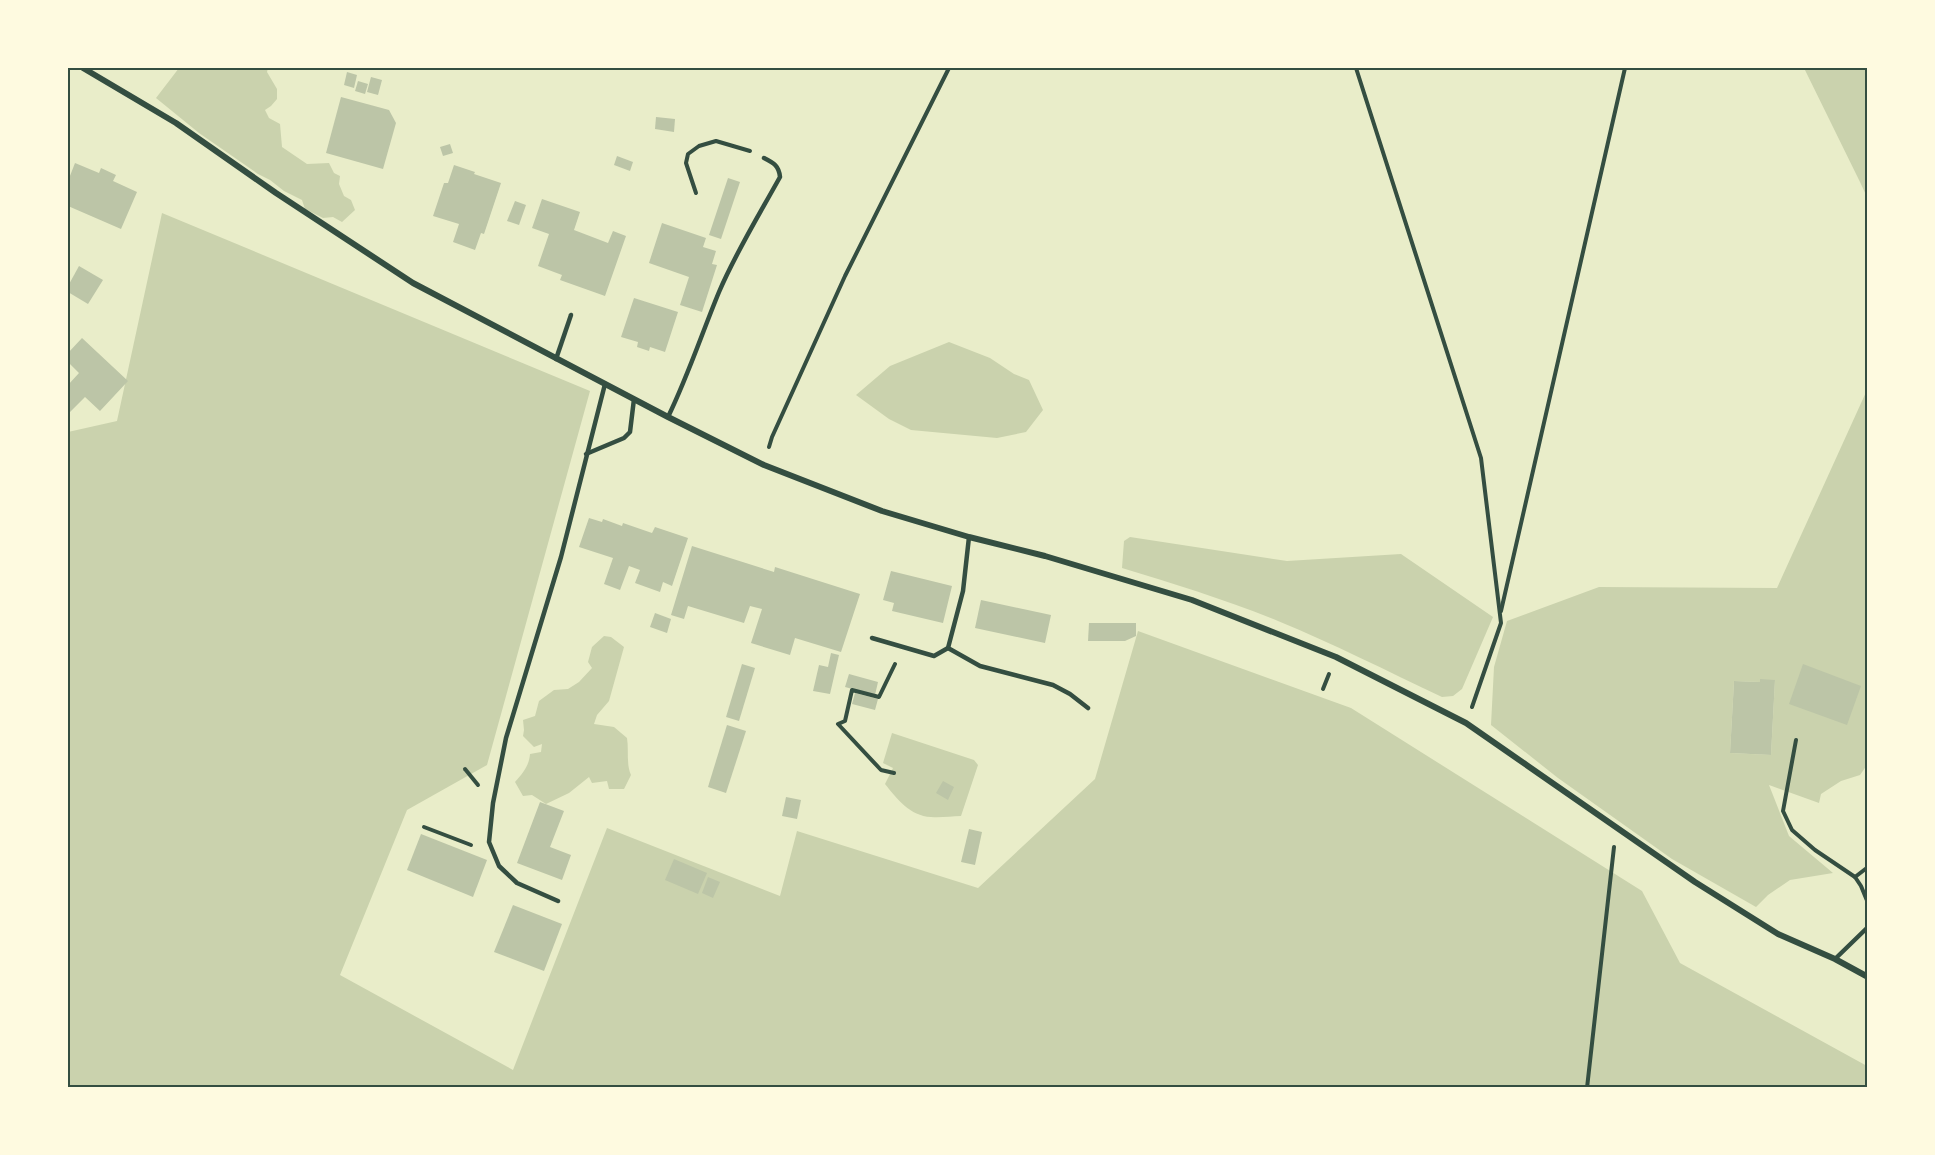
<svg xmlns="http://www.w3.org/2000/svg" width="1935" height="1155" font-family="'Public Sans',sans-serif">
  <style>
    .green { fill: #cad2ad; fill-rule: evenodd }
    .building { fill: #bcc5a7 }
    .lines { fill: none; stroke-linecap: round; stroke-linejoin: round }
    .path { stroke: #344e41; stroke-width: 4 }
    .service { stroke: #344e41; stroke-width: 4.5 }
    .minor { stroke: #344e41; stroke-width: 6 }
    .neatline { fill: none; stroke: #344e41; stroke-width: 2 }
  </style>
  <rect width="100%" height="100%" fill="#e9edc9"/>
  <g class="green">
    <path d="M179,68H268L267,72L277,89V99L271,106L265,110L269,118L280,124L282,147L307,164L329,163L334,173L340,176L339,184L344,196L351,200L355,210L342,222L333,217L323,218L305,209L302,200L284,191L270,180L258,174L199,133L156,98Z"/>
    <path d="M1804,68H1867V197L1860,182Z"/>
    <path d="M162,213L590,391L487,765L407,810L340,975L513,1070L607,828L780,896L797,831L978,888L1095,779L1138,631L1351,708L1642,891L1680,963L1867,1066V1087H68V432L117,421Z"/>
    <path d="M949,342L990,358L1014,374L1029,380L1043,410L1026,432L997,438L911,430L889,419L856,395L890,366Z"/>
    <path d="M1867,390V765L1860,775L1841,781L1821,794L1819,803L1769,785L1789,836L1833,873L1790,880L1768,895L1756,907L1672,859L1558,778L1491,725L1494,667L1507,621L1599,587L1777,588ZM1760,680H1775L1771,755L1730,753L1734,681L1760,682Z"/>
    <path d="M1130,537L1287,561L1401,554L1493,617L1462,689L1453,696L1442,697C1387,671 1334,644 1278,621C1227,600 1174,584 1122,568L1124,541Z"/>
    <path d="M604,636L611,637L624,647L609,701L597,715L594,724L614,727L627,738C629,750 626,764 631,775L624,789H609L607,781L592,783L589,777L569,793L546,804L532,795L523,796L515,782C523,773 529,766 530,754L541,752L542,744L534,747L523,736L524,730L523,720L535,716L539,701L554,690L568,689L579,682L592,668L588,662L592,647Z"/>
    <path d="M892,733L974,760L978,765L961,816C951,816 941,818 931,817C910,816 897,799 885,784L893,768L883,763Z"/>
  </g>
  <g class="building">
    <path d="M347,72L357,75L354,88L344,85Z"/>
    <path d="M371,77L382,80L378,95L367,92Z"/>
    <path d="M358,81L368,84L365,94L355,91Z"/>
    <path d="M341,97L389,110L396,123L383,169L326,153Z"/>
    <path d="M656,117L675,119L674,132L655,129Z"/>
    <path d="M450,144L453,153L443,156L440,147Z"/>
    <path d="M617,156L633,162L630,171L614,165Z"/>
    <path d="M75,163L99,173L101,168L116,175L113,181L137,192L121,229L68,206V181Z"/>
    <path d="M454,165L475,172L474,174L501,183L484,234L481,233L475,250L453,242L459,224L433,216L444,183H448Z"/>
    <path d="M728,178L740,182L721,239L709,235Z"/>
    <path d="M542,199L580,212L574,230L608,243L613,231L626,236L605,296L560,280L562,275L538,266L549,234L532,228Z"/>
    <path d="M515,201L526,205L519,225L507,221Z"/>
    <path d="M662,223L706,238L703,247L716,251L712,264L717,265L702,312L680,305L689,277L649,263Z"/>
    <path d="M79,266L103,280L88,304L68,292V286Z"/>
    <path d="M634,298L678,312L665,352L650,347L649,351L637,347L638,342L621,337Z"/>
    <path d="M82,338L128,381L100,411L85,397L70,412L68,409V385L79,373L68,362V353Z"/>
    <path d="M589,518L602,522L603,519L622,526L623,523L652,533L655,527L688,538L672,586L663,582L660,592L635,583L640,570L629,566L620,590L604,584L613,558L579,547Z"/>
    <path d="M692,546L774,572L775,567L860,594L841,652L795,638L790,655L751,643L762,609L750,606L744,623L688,606L684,619L671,615Z"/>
    <path d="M891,571L952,586L943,623L892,611L894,603L883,600Z"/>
    <path d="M981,600L1051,615L1045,643L975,628Z"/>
    <path d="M655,613L671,619L667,633L650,627Z"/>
    <path d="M1089,623H1136V636L1125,641H1088Z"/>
    <path d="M831,653L839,655L830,694L813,691L819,665L828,667Z"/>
    <path d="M742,664L755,668L739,721L726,717Z"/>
    <path d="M1803,664L1861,686L1847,725L1789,704Z"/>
    <path d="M849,674L878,682L875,695L845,687Z"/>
    <path d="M1760,679L1775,680L1771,755L1730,753L1734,681L1760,682Z"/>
    <path d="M855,693L878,699L875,710L852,704Z"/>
    <path d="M727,725L746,731L726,793L708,787Z"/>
    <path d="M943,781L954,787L948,800L936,793Z"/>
    <path d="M786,797L801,800L797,819L782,816Z"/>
    <path d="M540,802L564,811L550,847L571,855L562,880L517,863Z"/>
    <path d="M969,829L982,832L975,865L961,862Z"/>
    <path d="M421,834L487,860L473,897L407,870Z"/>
    <path d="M674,859L707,873L698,894L665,880Z"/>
    <path d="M708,877L720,882L713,898L702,893Z"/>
    <path d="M513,905L562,924L544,971L494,952Z"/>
  </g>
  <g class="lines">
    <g class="path">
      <path d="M1356,68L1481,458L1501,623L1472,707"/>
      <path d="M696,193L686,163L688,154L699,146L716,141L750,151"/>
      <path d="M769,447L772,437L845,276L949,68"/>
      <path d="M1501,611L1625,68"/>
      <path d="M1323,689L1329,674"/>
      <path d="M1796,740L1783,811L1792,830L1815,850L1855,877L1861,886L1868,903"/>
      <path d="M465,769L478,785"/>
      <path d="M894,773L881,770L838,724L845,721L852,690L879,697L895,664"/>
      <path d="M424,827L471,845"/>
      <path d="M1855,877L1868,867"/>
      <path d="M1587,1088L1614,847"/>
    </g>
    <g class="service">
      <path d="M556,359L571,315"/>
      <path d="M668,417C688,376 702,333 719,292C736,252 759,215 780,177C779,166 774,163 764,158"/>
      <path d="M586,454L624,438L630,432L634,399"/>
      <path d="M872,638L934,656L948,648L963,591L969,537"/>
      <path d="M948,648L980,666L1053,685L1070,694L1088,708"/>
      <path d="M558,901L517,883L499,866L489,842L493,803L506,738L561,557L605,384"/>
      <path d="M1835,959L1868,927"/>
    </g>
    <path class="minor" d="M83,68L176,123L276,193L413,283L668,417L764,465L882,511L969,537L1045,556L1192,600L1336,657L1466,723L1695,882L1778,934L1835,959L1868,977"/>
  </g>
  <rect width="1935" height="1155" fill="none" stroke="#fefae0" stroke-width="138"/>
  <rect x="69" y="69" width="1797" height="1017" class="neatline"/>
</svg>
